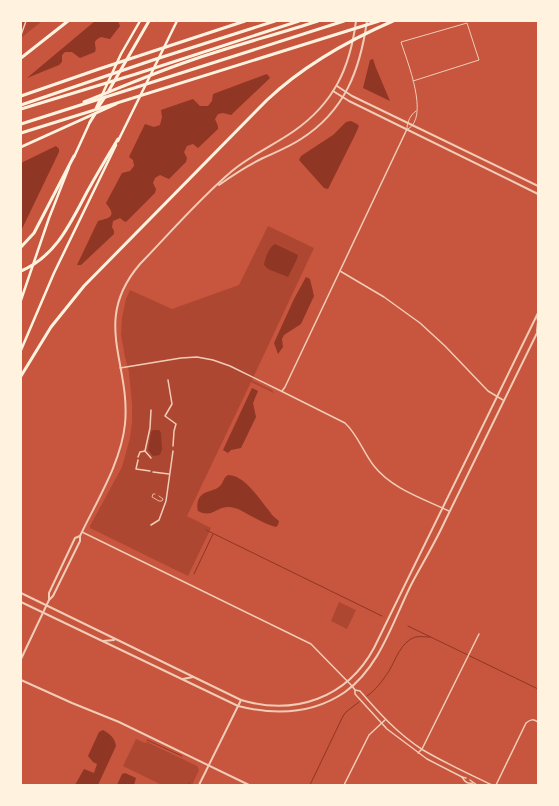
<svg xmlns="http://www.w3.org/2000/svg" width="559" height="806" font-family="Lato,sans-serif">
  <style>
    .green { fill: #ae4732 }
    .water { fill: #8f3625 }
    .lines { fill: none; stroke-linecap: round; stroke-linejoin: round }
    .stream { stroke: #8f3625; stroke-width: 1 }
    .service { stroke: #f1ccb7; stroke-width: 1 }
    .pedestrian { stroke: #f1ccb7; stroke-width: 1.5 }
    .minor { stroke: #f1ccb7; stroke-width: 1.5 }
    .tertiary { stroke: #f1ccb7; stroke-width: 2 }
    .primary { stroke: #fff3e0; stroke-width: 2.5 }
    .motorway { stroke: #fff3e0; stroke-width: 3 }
    .rail { stroke: #e9b49f; stroke-width: 1 }
  </style>
  <rect width="100%" height="100%" fill="#c8553d"/>
  <g class="green">
    <path d="M21,21H42L21,38Z"/>
    <path d="M268,226L314,248L252,380L272,390L274,393L251,382L187,516L211,528L188,576L90,528V526L122,467L130,438L132,422V404L129,372L125,357L121,335L122,318L126,299L130,290L172,309L239,285Z"/>
    <path d="M339,602L356,610L347,629L331,621Z"/>
    <path d="M136,739L145,743L147,742L197,766L199,770L192,785H162L123,766Z"/>
  </g>
  <g class="water">
    <path d="M95,21H118L120,26L110,39L101,37C90,42 98,45 95,52L80,58L72,52H65L62,55V62L59,65L27,78Z"/>
    <path d="M373,59L376,68L390,101L363,88L370,60Z"/>
    <path d="M267,74L270,78L231,115L223,113L218,114L215,119L218,126V129L198,148L193,144L187,146L184,152L187,158L186,162L169,179L160,175L155,178L153,183L156,189L155,193L127,221L125,222L120,218L113,221L112,227L114,231V234L81,265H77L98,221C103,219 116,219 110,209C109,207 107,205 106,203L122,173L130,171L134,166L133,160L129,157L145,124L154,127L160,125L162,117L161,110L193,99L200,106H208L212,101L213,94Z"/>
    <path d="M351,121L357,124L359,126L356,133L328,189L324,188L299,160L301,156L333,135L346,122Z"/>
    <path d="M56,146L59,149V152L21,231V163Z"/>
    <path d="M275,244L298,255L297,259L288,277L268,269L264,265C265,258 269,247 275,244Z"/>
    <path d="M306,277L310,279L314,296L301,324L284,335L282,339L283,347L278,354L274,343L294,299Z"/>
    <path d="M252,388L258,391L253,403L256,417L241,448L231,450L228,453L223,450Z"/>
    <path d="M153,430H159L161,433L162,449L160,455L153,456L148,450L151,432Z"/>
    <path d="M228,475C245,475 260,500 270,512C272,516 276,518 279,521L278,525L276,527C268,525 260,521 253,517C245,513 236,506 227,507C215,508 212,518 198,511C197,507 197,505 198,501C202,489 214,493 221,485C224,481 223,478 228,475Z"/>
    <path d="M103,730C110,734 115,738 116,746L98,785H75L84,769L94,773L97,764L93,762L88,756L99,732Z"/>
    <path d="M125,773L136,778L134,785H117L122,774Z"/>
  </g>
  <g class="lines">
    <g class="stream">
      <path d="M206,530L382,616"/>
      <path d="M194,574L213,534"/>
      <path d="M408,626L538,689"/>
      <path d="M367,696C376,690 383,680 389,671C396,659 401,642 415,637C420,636 425,637 430,637"/>
      <path d="M147,740L182,756"/>
      <path d="M188,785L189,783"/>
      <path d="M310,785L343,716L346,712L359,702"/>
    </g>
    <g class="service">
      <path d="M407,128C407,122 411,114 416,111"/>
      <path d="M408,129C430,117 407,61 401,42L467,23L479,60L413,81"/>
    </g>
    <g class="pedestrian">
      <path d="M168,380L172,404L165,416L176,424L174,431L173,446"/>
      <path d="M145,451L150,428L151,410"/>
      <path d="M145,451L151,458"/>
      <path d="M138,457L140,452L145,451"/>
      <path d="M138,460L136,469L150,471"/>
      <path d="M153,472L169,474"/>
      <path d="M151,525L159,520L166,501L173,451"/>
    </g>
    <g class="minor">
      <path d="M21,35L26,21"/>
      <path d="M340,271L384,297L420,323L445,346L488,391L503,400"/>
      <path d="M120,368L181,358L197,357L213,360L230,366L281,391L345,423C358,435 363,452 374,466C392,489 424,499 449,511"/>
      <path d="M282,391L285,387L407,129"/>
      <path d="M82,532L311,644L352,686L355,690V694L387,729L427,759L462,777L466,778"/>
      <path d="M355,690L360,691C379,713 398,734 423,750C445,763 469,774 492,785"/>
      <path d="M418,753L422,749L479,634"/>
      <path d="M462,777C465,782 467,784 473,783"/>
      <path d="M470,780L477,785"/>
      <path d="M344,785L369,735L385,720"/>
      <path d="M496,785L526,723C531,719 533,719 538,722"/>
    </g>
    <g class="tertiary">
      <path d="M337,86L352,96L412,125L538,186"/>
      <path d="M333,91L349,101L538,194"/>
      <path d="M219,185C233,175 247,166 263,158C276,152 289,147 301,139C345,111 360,70 367,21"/>
      <path d="M537,316L538,321L537,331"/>
      <path d="M21,593L241,700C295,716 347,698 374,648L538,313"/>
      <path d="M49,600V593L75,538L80,536"/>
      <path d="M21,602L238,706C274,715 313,714 345,692C380,667 393,621 411,585C422,564 435,543 445,521C476,458 507,394 538,331"/>
      <path d="M103,641L114,640"/>
      <path d="M21,659L49,600L53,596L80,541V536C96,502 121,463 125,424C131,363 91,321 140,264C170,233 199,199 232,171C251,155 274,145 294,131C334,103 350,68 356,21"/>
      <path d="M183,679L193,677"/>
      <path d="M21,680L72,703L119,722L249,785"/>
      <path d="M199,785L241,700"/>
    </g>
    <g class="primary">
      <path d="M96,108L121,54L140,21"/>
      <path d="M118,141L177,21"/>
      <path d="M74,157L90,122"/>
      <path d="M21,300L49,218L69,167"/>
      <path d="M21,350L54,273L116,145"/>
    </g>
    <g class="motorway">
      <path d="M21,58L68,21"/>
      <path d="M108,92L149,21"/>
      <path d="M21,96L99,69L245,21"/>
      <path d="M84,102C119,88 154,73 189,61C232,46 275,35 318,21"/>
      <path d="M21,105L153,60L275,21"/>
      <path d="M21,109L136,74L299,21"/>
      <path d="M97,109L105,97"/>
      <path d="M90,122L95,114"/>
      <path d="M21,124L344,21"/>
      <path d="M21,133L379,21"/>
      <path d="M21,147L116,104"/>
      <path d="M21,247L34,233L74,156"/>
      <path d="M21,271C56,256 70,224 87,192C97,174 107,157 118,139"/>
      <path d="M21,376L51,327L84,286L267,100C304,65 347,41 393,21"/>
    </g>
    <path class="rail" d="M155,494H153L152,497L159,501H162L163,499L159,496"/>
  </g>
  <rect width="559" height="806" fill="none" stroke="#fff3e0" stroke-width="44"/>
</svg>
